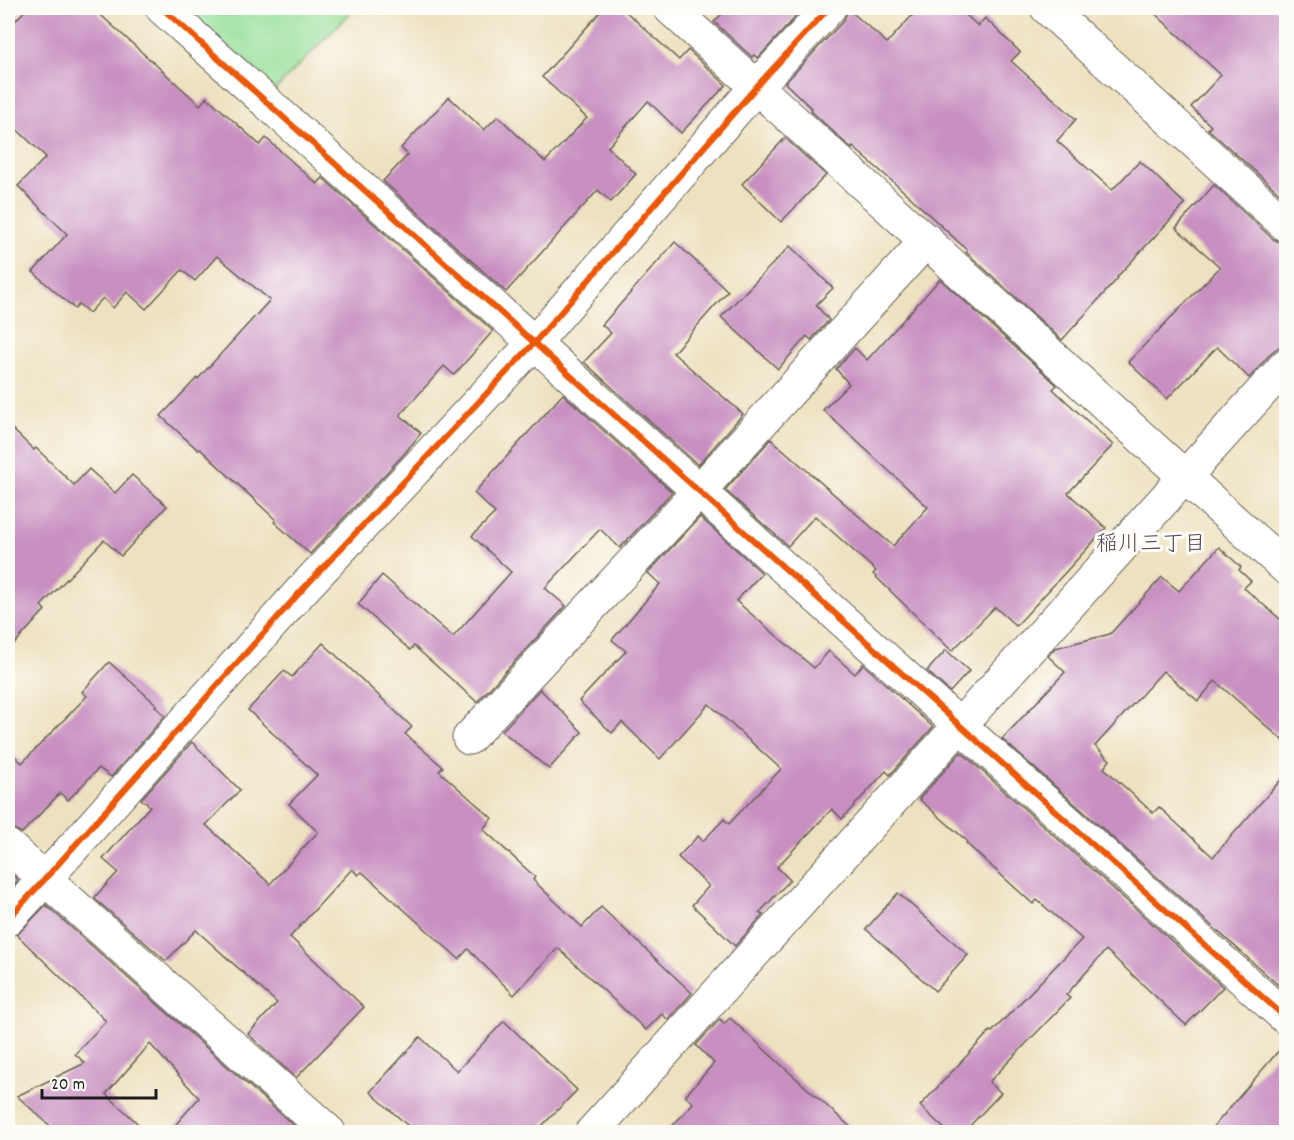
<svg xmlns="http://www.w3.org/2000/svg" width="1294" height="1140" font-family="Dekko,'Klee One',sans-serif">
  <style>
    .green { fill: #95df9a; stroke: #587e5b; stroke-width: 1.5 }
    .building { fill: #c88fc1 }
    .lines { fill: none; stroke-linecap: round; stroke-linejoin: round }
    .minor-casing { stroke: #666155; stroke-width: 35 }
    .minor { stroke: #fff; stroke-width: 33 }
    .cycleway-casing { stroke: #fdfcf7; stroke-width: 10 }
    .cycleway { stroke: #e8590c; stroke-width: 6 }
    .labels { text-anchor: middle; stroke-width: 6; stroke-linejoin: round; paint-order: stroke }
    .neighbourhood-label { font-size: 22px; fill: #584456; stroke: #fdfcf7 }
  </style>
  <rect width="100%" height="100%" fill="#fdfcf7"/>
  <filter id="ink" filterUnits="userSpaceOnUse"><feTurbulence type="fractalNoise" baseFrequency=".0167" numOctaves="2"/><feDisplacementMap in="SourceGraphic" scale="12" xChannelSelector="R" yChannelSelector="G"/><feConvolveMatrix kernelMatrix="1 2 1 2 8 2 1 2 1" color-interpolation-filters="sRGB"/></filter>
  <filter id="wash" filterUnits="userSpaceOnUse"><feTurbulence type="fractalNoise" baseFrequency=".008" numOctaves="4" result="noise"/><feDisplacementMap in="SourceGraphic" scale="24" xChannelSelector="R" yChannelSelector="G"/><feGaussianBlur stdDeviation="1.35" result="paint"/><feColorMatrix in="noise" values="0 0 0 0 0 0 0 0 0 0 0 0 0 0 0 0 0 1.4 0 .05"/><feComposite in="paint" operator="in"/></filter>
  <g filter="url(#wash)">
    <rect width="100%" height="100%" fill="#eee1c0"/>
    <path class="green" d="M181,8H355L275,90Z"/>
    <g id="blocks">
      <g class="building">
        <path d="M27,8H93L200,105L207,97L260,145L266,138L317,184L323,178L493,331L454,375L444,366L400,415L421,433L404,454L310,554L274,522L276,520L200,449L198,450L161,416L197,378L198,379L270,300L217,256L195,281L182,270L146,309L127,292L113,308L103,298L89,313L79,304L75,309L33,272L67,234L18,186L46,157L8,121V29Z"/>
        <path d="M604,8H622L679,60L688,50L726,85L681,133L648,101L608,147L636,174L611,202L598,190L506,292L383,181L408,155L401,148L449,97L484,130L498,116L545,162L587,118L542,77Z"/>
        <path d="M728,8H804L758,58L754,55L752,57L714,22Z"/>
        <path d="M847,8L887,43L919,8H958L978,26L985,18L1020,52L1011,61L1076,119L1057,141L1112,190L1140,161L1185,204L1117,277L1118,278L1062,340L966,252L967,250L908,195L853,147L852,149L811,111L812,109L785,83L843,21L847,13Z"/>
        <path d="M1149,8H1287V200L1208,129L1211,126L1191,107L1221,75Z"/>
        <path d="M785,138L826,175L781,222L742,184Z"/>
        <path d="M1214,185L1273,239L1281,243H1287V341L1272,352L1249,378L1217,347L1167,399L1128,362L1220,267L1176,228Z"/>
        <path d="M675,242L728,291L673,353L743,414L698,465L584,362L611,333L602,325Z"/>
        <path d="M790,246L833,288L816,305L829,320L811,340L807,336L778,369L721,317Z"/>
        <path d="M940,279L1057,385L1053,389L1113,445L1068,493L1106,528L1016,626L995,607L952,651L873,574L876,571L815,516L788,546L725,490L771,439L893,546L928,507L823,410L849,384L836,369L855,348L867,360Z"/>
        <path d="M563,394L672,492L620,548L600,529L545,588L566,606L477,702L414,646L410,650L358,604L382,575L453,637L511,572L472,536L495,513L474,493Z"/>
        <path d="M8,425L34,450L36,448L74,485L89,469L115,493L132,475L167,506L121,556L104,540L41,606L45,610L8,651Z"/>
        <path d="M700,517L762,573L736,601L814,668L829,651L855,674L863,664L933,727L890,775L886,771L842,819L832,809L777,867L790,880L759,913L763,915L735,946L692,905L709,886L678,857L698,836L703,841L724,819L729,824L781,769L709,704L660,759L622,722L612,733L579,701L626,651L612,640L660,584L648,573Z"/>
        <path d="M1219,547L1241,567L1239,570L1251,581L1244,588L1287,625V744L1215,681L1198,701L1163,671L1095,746L1110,760L1104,768L1153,813L1159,807L1213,857L1287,773V993L1002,739L1065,672L1048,656L1055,648L1110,634L1162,577L1179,591Z"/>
        <path d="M323,643L412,727L405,734L443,767L439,771L492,818L483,829L535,877L533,880L582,927L601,907L692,993L668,1020L662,1014L646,1030L558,948L514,995L468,949L459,959L362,872L358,875L352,869L290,937L364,1007L296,1078L248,1034L277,1003L196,930L166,961L94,898L118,872L103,859L150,806L141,799L192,742L240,790L206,825L270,884L318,832L289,804L317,775L248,710L284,671L292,677Z"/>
        <path d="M946,650L969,671L950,692L927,671Z"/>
        <path d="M109,662L157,705L155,706L165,716L111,777L99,768L68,800L60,793L22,833L12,828H8V750L22,763L87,696L82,692Z"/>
        <path d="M540,689L582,732L549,769L502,731Z"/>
        <path d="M961,752L1223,987L1186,1025L1106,950L1066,995L1070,998L989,1082L1001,1093L964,1132H948L920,1106L990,1031L992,1032L1082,939L1037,900L1033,904L966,843L967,841L919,799Z"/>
        <path d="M8,871L18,880L8,892Z"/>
        <path d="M898,893L968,955L935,991L866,929Z"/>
        <path d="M46,905L301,1132H169L199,1098L150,1044L106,1094L147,1132H57L17,1096L85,1063L75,1054L106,1021L17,935Z"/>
        <path d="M730,1018L789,1072L856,1132H667L693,1103L685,1096L714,1063L696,1045L720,1019L724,1024Z"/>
        <path d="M504,1021L577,1090L536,1132H415L370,1092L420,1037L457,1071Z"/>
        <path d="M1287,1041V1132H1209Z"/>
      </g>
    </g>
  </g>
  <g filter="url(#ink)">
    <use href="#blocks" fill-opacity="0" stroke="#666155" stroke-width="1.5"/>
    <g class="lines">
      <defs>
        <g id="minor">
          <path d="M162,8C537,344 910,683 1286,1018"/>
          <path d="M670,8L1185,477L1286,568"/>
          <path d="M1047,8L1286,225"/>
          <path d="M469,738L700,490L927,240"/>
          <path d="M8,846L329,1132"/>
          <path d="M8,919L45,879L302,590L535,342L757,86L829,8"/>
          <path d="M592,1132L1286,365"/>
        </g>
      </defs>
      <use href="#minor" class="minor-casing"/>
      <use href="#minor" class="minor"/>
      <defs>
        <g id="cycleway">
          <path d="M162,8C537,344 910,683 1286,1018"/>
          <path d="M8,919L45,879L302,590L535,342L757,86L829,8"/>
        </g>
      </defs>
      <use href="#cycleway" class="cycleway-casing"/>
      <use href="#cycleway" class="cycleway"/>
    </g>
  </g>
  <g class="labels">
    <g class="neighbourhood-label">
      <text x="1151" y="550">稲川三丁目</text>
    </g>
  </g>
  <rect width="1294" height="1140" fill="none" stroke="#fdfcf7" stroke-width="30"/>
  <path d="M42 1089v9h114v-9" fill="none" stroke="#1c1c1c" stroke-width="3"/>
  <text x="51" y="1089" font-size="18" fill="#1c1c1c" stroke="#fdfcf7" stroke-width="4.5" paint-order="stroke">20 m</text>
</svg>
